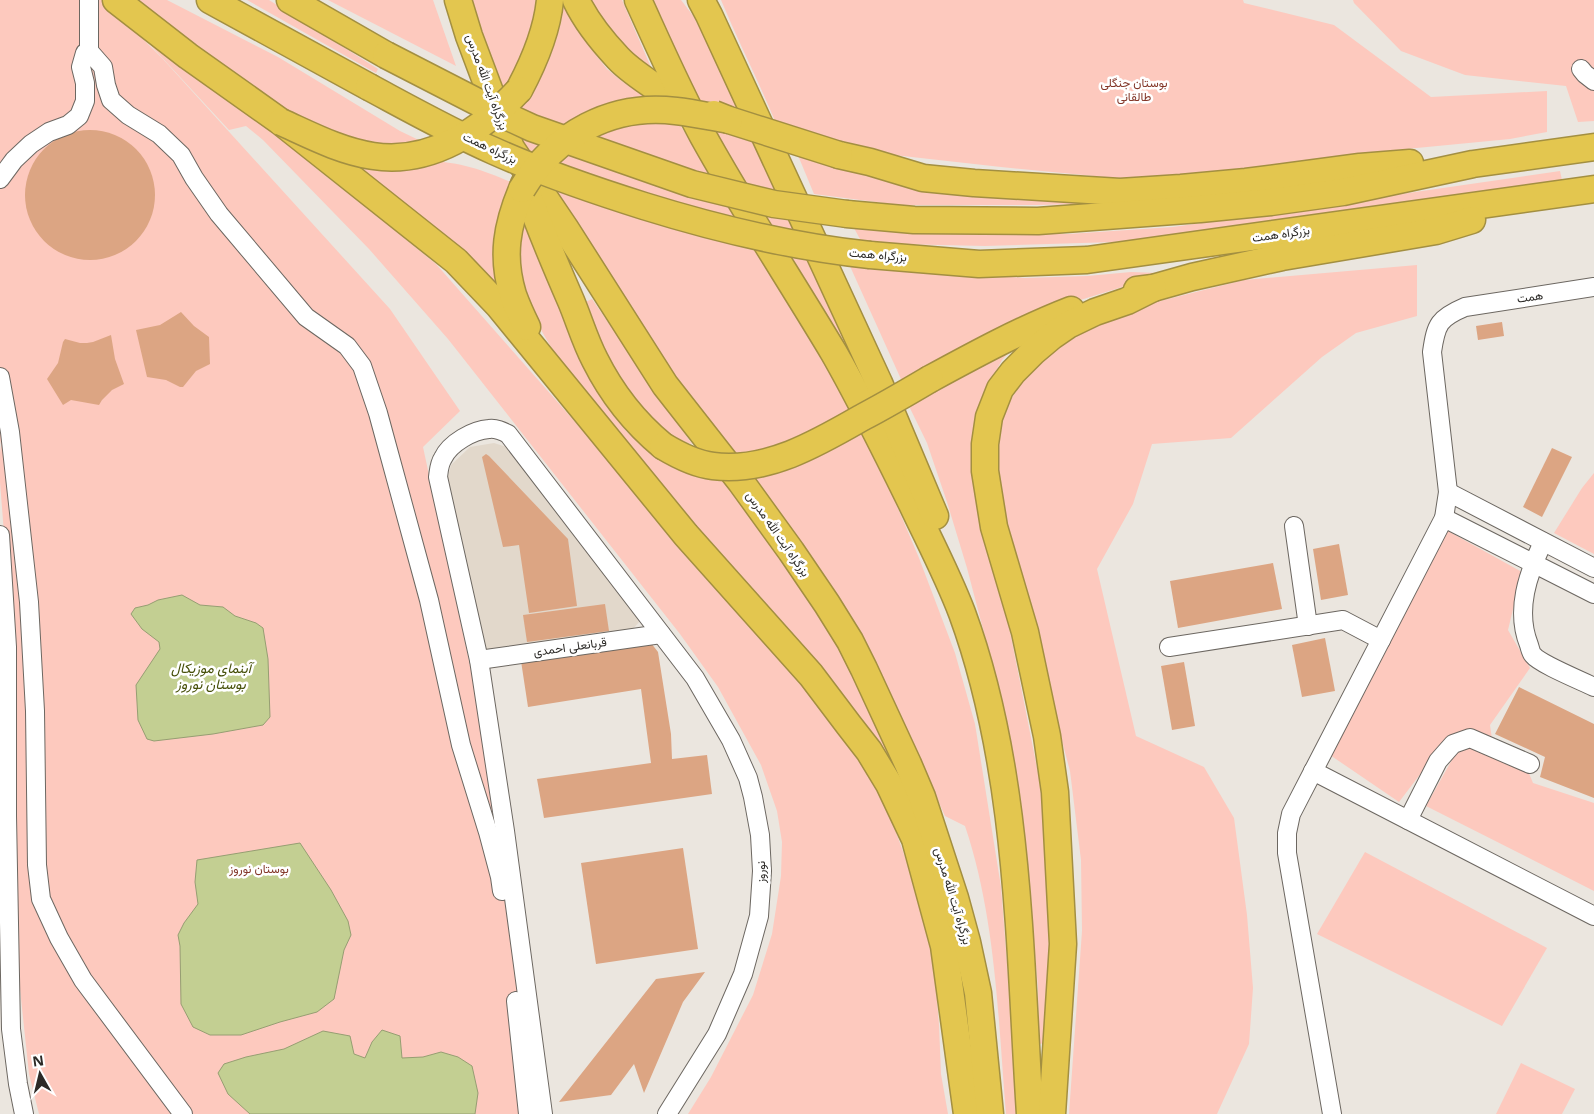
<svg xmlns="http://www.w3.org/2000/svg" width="1594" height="1114" font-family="'Noto Sans',Vazirmatn,sans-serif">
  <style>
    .built { fill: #e2d8cb }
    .green { fill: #fdc9be }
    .water { fill: #c3cf92; stroke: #969e72 }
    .building { fill: #dca583 }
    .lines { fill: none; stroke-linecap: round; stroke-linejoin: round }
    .minor-casing { stroke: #6c6761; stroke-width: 20 }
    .highway-casing { stroke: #a38f41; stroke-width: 29 }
    .minor { stroke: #fff; stroke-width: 18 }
    .highway { stroke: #e3c64f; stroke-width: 26 }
    .highway-bridge-casing { stroke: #a38f41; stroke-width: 29; stroke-linecap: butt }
    .highway-bridge { stroke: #e3c64f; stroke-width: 26 }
    .labels { text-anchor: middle; stroke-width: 5; stroke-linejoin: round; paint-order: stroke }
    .street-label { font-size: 12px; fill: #2c2a27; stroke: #fff }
    .park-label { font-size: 12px; fill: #833628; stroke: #fff }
    .water-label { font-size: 14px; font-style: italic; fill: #47500a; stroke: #fff }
  </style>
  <rect width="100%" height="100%" fill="#ebe6df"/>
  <path class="built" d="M494,443L510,448L641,620L631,631L485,650L446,485L451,465L470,447Z"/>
  <g class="green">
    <path d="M0,0H104L162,58L390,309L460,411L423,447L492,768L534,1114H39L29,1074L20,989L13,789L10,610L0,482V453L1,445L0,440Z"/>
    <path d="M136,0H167L278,57L400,131L425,143L390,148L357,145L271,104Z"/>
    <path d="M247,0H269L378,69L376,73Z"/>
    <path d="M328,0H433L456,66Z"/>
    <path d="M469,0H542L523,59L499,96Z"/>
    <path d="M554,0H565L592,50L607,69L623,82L676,118L864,428L919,558L955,653L975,724L1001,887L1019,1114H1006C998,1018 996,918 965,826L945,816L886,686L631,319L526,152L506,113Z"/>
    <path d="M583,0H622L656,79L643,72Z"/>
    <path d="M652,0H681L694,17L751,131L846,346L762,221L706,116Z"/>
    <path d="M721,0H1243L1244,3L1334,25L1431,97L1547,91V132L1510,139L1375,152L1252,169L1178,177L1125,179L1001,167L876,153L777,126C760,84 739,43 721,0Z"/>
    <path d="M1353,0H1594V121L1578,122L1566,86L1465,75L1401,51L1354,3Z"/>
    <path d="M142,36L277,134L317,169L380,218L436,264L680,541L824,702L879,790L892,821L924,910L933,949L939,1025L941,1074L948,1114H688L711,1077L753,995L772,934L781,876L782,842L777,811L761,765L718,687L680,634L448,339L369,249L263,140L246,126L229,130Z"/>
    <path d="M797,153L1083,196L1084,204L1035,205H899L814,194Z"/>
    <path d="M428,161C462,162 482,170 513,183L505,300L356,167Z"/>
    <path d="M1560,171L1562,180L1160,238L1114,242L985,246L894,244L861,241L854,228L897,232L1068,234L1173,227Z"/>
    <path d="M525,218L603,398L626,431L652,454L689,474L724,481L765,534L817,613L856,678L893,761L907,801L785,627L635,458L559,361L533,316L517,271V248Z"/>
    <path d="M849,264L1025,278L1087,276L1131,272L1158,273L1135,283L1074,302L905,388Z"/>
    <path d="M1417,265V316L1356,333L1322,357L1231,438L1152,444L1133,504L1097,569L1136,736L1204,767L1234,818L1247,915L1253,988L1249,1044L1217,1114H1069L1082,931L1081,860L1070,771L995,487L994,445L1006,407L1024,379L1068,338L1152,303L1244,280Z"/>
    <path d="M592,299L692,444L670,438L632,408L579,305Z"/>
    <path d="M1020,341L1002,360L988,386L999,576L1039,778L1052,879L1046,1043L1039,1044L1038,987L1026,858L1014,766L988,648L967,568L947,502L927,443L906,400Z"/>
    <path d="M1594,473V554L1554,533L1582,488Z"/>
    <path d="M1446,530L1522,572L1508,630L1530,668L1490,725L1492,739L1444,743L1399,802L1330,755Z"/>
    <path d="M1475,745L1528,771L1533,783L1594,803V891L1426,806L1458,749Z"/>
    <path d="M1365,852L1547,948L1502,1026L1317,934Z"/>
    <path d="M1521,1063L1575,1089L1562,1114H1496Z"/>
  </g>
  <g class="water">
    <path d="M182,595L200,605L223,607L235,616L256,623L263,628L268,659L270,717L263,725L213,734L154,741L147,739L138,720L136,685L160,649L159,642L142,629L131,614L135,608L148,605L158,600Z"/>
    <path d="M300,843L331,890L348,921L351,935L344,950L334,999L317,1012L280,1022L241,1035H210L193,1027L181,1004L180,946L178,935L184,923L198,904L195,882L197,860Z"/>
    <path d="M382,1030L400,1036L402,1058L423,1057L441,1052L458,1057L472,1066L478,1093L475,1114H250L228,1094L218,1073L224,1064L246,1057L284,1049L323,1031L350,1036L354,1054L365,1058L372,1042Z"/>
  </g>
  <g class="building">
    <circle cx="90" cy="195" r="65"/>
    <path d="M181,312L194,326L209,337L210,364L196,371L183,387H180L166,380L147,377L136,330L160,325Z"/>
    <path d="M1502,322L1504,336L1478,340L1476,326Z"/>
    <path d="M111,335L115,359L124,384L112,390L102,400L99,405L71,400L63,405L47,379L58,363L63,342L65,339L80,343H87L93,342Z"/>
    <path d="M1552,448L1572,457L1542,517L1523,507Z"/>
    <path d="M486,454L489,456L568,539L577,606L529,613L519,545L503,547L482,457Z"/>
    <path d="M1339,544L1348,595L1321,600L1313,549Z"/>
    <path d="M1273,563L1282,609L1178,628L1170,581Z"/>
    <path d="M605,604L609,631L527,642L523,615Z"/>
    <path d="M1325,638L1335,691L1302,697L1292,645Z"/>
    <path d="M651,643L658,652L671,734L672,759L707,755L712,794L544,818L537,779L651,763L641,689L528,707L521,661Z"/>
    <path d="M1184,662L1195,726L1172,730L1161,666Z"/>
    <path d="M1519,687L1594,724V798L1540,777L1545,757L1495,734Z"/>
    <path d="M683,848L698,949L596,964L581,863Z"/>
    <path d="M705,972L683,1002L644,1093L634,1064L611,1095L559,1102L656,979Z"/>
  </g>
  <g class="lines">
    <defs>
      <g id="minor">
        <path d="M89,51L103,67L106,85L111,100L128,115L159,134L181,155L194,178L219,214L306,317L347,346L362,366L378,413L429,600L461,745L488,832L500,877L502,891"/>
        <path d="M89,51V0"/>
        <path d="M1581,69L1585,74L1594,81"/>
        <path d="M0,179L14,160L31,144L49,132L68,125L79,116L85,101V83L81,67L85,53L89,51"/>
        <path d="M0,377L10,432L29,602L35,711L37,865L41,899L59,938L83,980L183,1114"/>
        <path d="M1448,492L1594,568"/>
        <path d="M1444,518L1594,594"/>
        <path d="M1294,526L1308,626"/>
        <path d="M0,535L7,647V816L11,1029L18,1084L24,1114"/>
        <path d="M1543,542C1528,574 1515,610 1529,645C1530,648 1531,653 1533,655C1540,664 1582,681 1594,687"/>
        <path d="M1169,647L1343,620L1381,640"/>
        <path d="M479,660L661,634"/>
        <path d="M1313,771L1594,916"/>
        <path d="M1408,820L1438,761L1453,744L1470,738L1530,764"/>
        <path d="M516,1001L528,1114"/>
        <path d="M543,1114L505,831L479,660L438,477C439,470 439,464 443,458C450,443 473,430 489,429C496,428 502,431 508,434L695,678L731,740L748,778L753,797L760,835L762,871L759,916L743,974L717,1034L667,1114"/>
        <path d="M1332,1114L1287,853V833L1291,814L1444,518L1448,492L1432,352C1436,324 1439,318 1465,307L1594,287"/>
      </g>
      <g id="highway">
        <path d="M116,0L188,56L281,122L456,261L499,306L686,535L811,675L848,724L869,751L889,784L915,839L944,946L967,1114"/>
        <path d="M210,0L369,87"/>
        <path d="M290,0L386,55"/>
        <path d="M458,0L469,36L511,148L565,228L665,385L741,482L791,551L827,604L850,641L864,669L908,764L922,797L955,898L967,942L978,993L990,1114"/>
        <path d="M576,0C586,21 602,41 618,58C630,71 647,81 662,92"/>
        <path d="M638,0C659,46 679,92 703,136C744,210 791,281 834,353C862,402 887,453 912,504C929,540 948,576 962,613C1020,771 1019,948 1030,1114"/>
        <path d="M701,0L709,15L879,383L935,516"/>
        <path d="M519,90C534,62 547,32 550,0"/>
        <path d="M839,155L870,162L923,178L974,183L1120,192L1181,188L1246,182L1360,167L1410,163"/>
        <path d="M524,184C538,224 554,262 571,301C579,320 585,341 595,360C612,394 634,422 663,446"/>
        <path d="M522,189C507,225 501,256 513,295C517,306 522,317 527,327"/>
        <path d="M847,214L914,220L1038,221L1200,209L1271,202L1343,192L1473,164L1594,147"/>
        <path d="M870,255L979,264L1087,260L1594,189"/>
        <path d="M1137,290L1153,288L1192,277L1282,257L1436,231L1472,220"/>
        <path d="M930,379C976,354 1022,329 1071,310"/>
        <path d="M1052,1114L1063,944L1055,792L1047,736L1025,632L994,527L985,471V444L989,417L1000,389L1013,372L1033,352L1052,336L1068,325L1095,312L1127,301L1153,288"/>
      </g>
    </defs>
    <use href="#minor" class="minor-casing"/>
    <use href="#highway" class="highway-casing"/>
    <use href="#minor" class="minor"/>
    <use href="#highway" class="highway"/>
    <defs>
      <g id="highway-bridge">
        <path d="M386,55L491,109L532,128L692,184L774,204L847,214"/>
        <path d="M369,87C410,109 451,132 494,151C543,173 593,190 644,206C718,229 793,247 870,255"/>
        <path d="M714,114L729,120L839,155"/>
        <path d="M281,122C310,135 340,151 373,156C431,165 482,130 519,90"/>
        <path d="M522,189C555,134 612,103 676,111C694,113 711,117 729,120"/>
        <path d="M663,446C678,455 695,464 713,466C767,473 818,443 863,417C886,405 908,392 930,379"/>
      </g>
    </defs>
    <use href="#highway-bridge" class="highway-bridge-casing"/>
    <use href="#highway-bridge" class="highway-bridge"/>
  </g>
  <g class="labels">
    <g class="street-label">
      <text transform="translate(487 82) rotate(70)" y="4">بزرگراه آیت الله مدرس</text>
      <text transform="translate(490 148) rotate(25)" y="4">بزرگراه همت</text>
      <text transform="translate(1281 234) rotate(-8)" y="4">بزرگراه همت</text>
      <text transform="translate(878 255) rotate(5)" y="4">بزرگراه همت</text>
      <text transform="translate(1530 297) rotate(-8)" y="4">همت</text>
      <text transform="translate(778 534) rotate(55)" y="4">بزرگراه آیت الله مدرس</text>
      <text transform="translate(570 647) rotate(-8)" y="4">قربانعلی احمدی</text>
      <text transform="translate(761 872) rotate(-90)" y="4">نوروز</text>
      <text transform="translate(953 896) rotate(73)" y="4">بزرگراه آیت الله مدرس</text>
    </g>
    <g class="park-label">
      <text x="1134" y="87">بوستان جنگلی<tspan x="1134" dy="14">طالقانی</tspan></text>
      <text x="259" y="873">بوستان نوروز</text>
    </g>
    <g class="water-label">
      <text x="211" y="673">آبنمای موزیکال<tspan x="211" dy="16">بوستان نوروز</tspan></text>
    </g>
  </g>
  <g transform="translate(40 1074) rotate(352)" stroke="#ffffff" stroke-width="4" paint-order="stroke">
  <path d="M0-4L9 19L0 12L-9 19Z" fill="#2c2a27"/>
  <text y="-8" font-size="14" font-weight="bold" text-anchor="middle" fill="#2c2a27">N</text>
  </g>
</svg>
